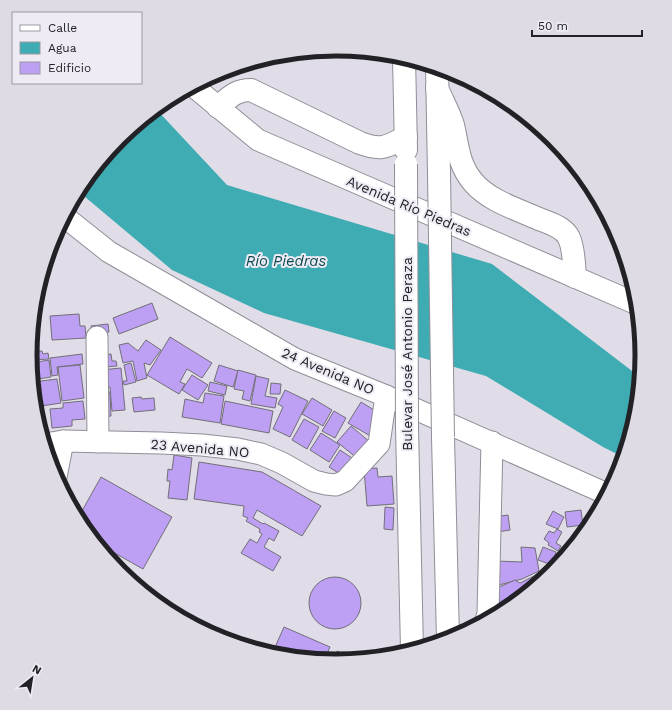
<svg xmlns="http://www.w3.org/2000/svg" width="672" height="710" font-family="'Work Sans',sans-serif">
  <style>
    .water { fill: #3facb3 }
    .building { fill: #bd9ff3; stroke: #726f78 }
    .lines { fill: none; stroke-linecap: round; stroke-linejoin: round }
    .minor-casing { stroke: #908e97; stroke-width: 23 }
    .major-casing { stroke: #908e97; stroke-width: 24 }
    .minor { stroke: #fff; stroke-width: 21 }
    .major { stroke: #fff; stroke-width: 22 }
    .major-bridge-casing { stroke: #908e97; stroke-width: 24; stroke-linecap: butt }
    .major-bridge { stroke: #fff; stroke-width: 22 }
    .labels { text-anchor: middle; stroke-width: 4; stroke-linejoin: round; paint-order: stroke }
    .street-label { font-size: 14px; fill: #222125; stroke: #eeebf5 }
    .water-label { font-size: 15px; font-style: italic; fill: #0b4c50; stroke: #eeebf5 }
    .rim { fill: none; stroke: #222125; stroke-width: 5 }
  </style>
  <rect width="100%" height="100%" fill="#e1dde8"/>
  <path class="water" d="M156,109L227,185L492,264L640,377L636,415L623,457L603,447L486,376L264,313L172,270L78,191L82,185L120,138Z"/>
  <g class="building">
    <path d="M152,303L158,319L119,334L113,318Z"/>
    <path d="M79,314L80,326H85L86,338L52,340L50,316Z"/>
    <path d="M108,324L109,332L92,334L91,326Z"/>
    <path d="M170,337L212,363L202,378L187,369L180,382L185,384L179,394L147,375Z"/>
    <path d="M146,340L161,350L150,365L144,363L147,378L137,381L133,361L123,363L119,345L128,343L138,351Z"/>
    <path d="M42,351L43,354L48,353L49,359L31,360L30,352Z"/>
    <path d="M82,354L83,364L57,367L58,375L52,376L50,358Z"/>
    <path d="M111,354L112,361H116L117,366L105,367L102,355Z"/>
    <path d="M49,360L51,377L32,380L31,363Z"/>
    <path d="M131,363L136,382L124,385L123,381H127L124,365Z"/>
    <path d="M80,365L84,398L62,401L58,367Z"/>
    <path d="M219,365L238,371L233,387L214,381Z"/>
    <path d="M121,368L125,410L112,411L110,387L102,388L100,370Z"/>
    <path d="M238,370L256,375L250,401L242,399L244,391L234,389Z"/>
    <path d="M192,375L208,385L198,400L182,390Z"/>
    <path d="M256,376L269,379L265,396L277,398L275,408L251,404Z"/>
    <path d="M57,379L61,403L35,407L33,382Z"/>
    <path d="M210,382L227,386L225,395L208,391Z"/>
    <path d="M271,383L281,384L280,394H270Z"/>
    <path d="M285,390L308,401L290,437L273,429L283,407L278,404Z"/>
    <path d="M99,392H110L111,416L100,417Z"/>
    <path d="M205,393L224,396L220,423L182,417L185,399L203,403Z"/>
    <path d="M141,397L142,399L154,398L155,410L134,412L132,398Z"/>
    <path d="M312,398L332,410L323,426L302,414Z"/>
    <path d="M83,401L85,419L72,420V426L52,428L50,409L63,408V403Z"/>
    <path d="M225,401L273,411L269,433L221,424Z"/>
    <path d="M361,402L379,413L372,437L348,423Z"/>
    <path d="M334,411L346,418L335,438L322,431Z"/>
    <path d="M304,419L319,427L307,449L292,440Z"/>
    <path d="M351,426L371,443L358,459L337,442Z"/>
    <path d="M321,433L340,445L329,462L310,450Z"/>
    <path d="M340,450L355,460L343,476L329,467Z"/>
    <path d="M174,455L192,458L187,500L168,498L170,481H167L168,469L172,470Z"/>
    <path d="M199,462L262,472L321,506L302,536L257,510L253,518L263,524L264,523L279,531L274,541L269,538L264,547L281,557L273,571L241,553L250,539L257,543L262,534L259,532L260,529L246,521L248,518L243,516L244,506L194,499Z"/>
    <path d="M377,468L378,477L392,476L394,504L367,506L364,469Z"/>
    <path d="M101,477L172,517L143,569L95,542L81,525L78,518Z"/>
    <path d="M385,507L394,508L393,530L384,529Z"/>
    <path d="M581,510L583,525L567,527L565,512Z"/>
    <path d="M553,511L564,517L558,529L546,524Z"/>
    <path d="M508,515L510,530L497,532L494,517Z"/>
    <path d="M589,522L591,524L590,525L578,540Z"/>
    <path d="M557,529L562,532L556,543L561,546L558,551L548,545L549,543L544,539L549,531L554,533Z"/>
    <path d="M521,547L535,548L539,571L522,579L495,586L496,561L522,562Z"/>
    <path d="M543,547L556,552L552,565L538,560Z"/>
    <path d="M560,552L565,556L560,561L556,559Z"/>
    <path d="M536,575L539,582L511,606L500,607L497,588L515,580L520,583Z"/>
    <circle cx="335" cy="603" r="26"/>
    <path d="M284,627L330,647L326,656L331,658L329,660L276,655L272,654Z"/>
    <path d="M218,637L238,640L253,648L219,638Z"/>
    <path d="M337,651L355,659L333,661Z"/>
  </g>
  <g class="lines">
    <defs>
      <g id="minor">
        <path d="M193,86L258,140L637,304"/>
        <path d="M65,217L109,252L203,306L295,359L386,396L607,494"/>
        <path d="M97,337L98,442"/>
        <path d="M45,444L63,441L161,443L202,445L238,449L261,454L282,463L314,481L326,484L336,485L345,481L379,444L386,396"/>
        <path d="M56,477L63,441"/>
        <path d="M486,620L488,614L492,442"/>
      </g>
      <g id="major">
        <path d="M404,57L406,150"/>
        <path d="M437,67L439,173"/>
        <path d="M437,88C442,100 449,112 453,125C458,146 458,164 473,182C489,201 517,209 539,219C549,223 564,227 569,238C574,248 574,266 575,277"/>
        <path d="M218,107C229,98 235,90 251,90L360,143C382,151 386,147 406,137"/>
        <path d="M407,427L412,650"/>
        <path d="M443,437L448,639"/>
      </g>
    </defs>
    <use href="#minor" class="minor-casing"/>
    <use href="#major" class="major-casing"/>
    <use href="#minor" class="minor"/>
    <use href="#major" class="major"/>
    <defs>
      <g id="major-bridge">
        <path d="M406,164L407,427"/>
        <path d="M439,173L443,437"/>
      </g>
    </defs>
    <use href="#major-bridge" class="major-bridge-casing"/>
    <use href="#major-bridge" class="major-bridge"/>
  </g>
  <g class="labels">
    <g class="street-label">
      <text transform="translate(409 206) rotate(23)" y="5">Avenida Río Piedras</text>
      <text transform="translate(407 354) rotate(-90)" y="5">Bulevar José Antonio Peraza</text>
      <text transform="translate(328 371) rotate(23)" y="5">24 Avenida NO</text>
      <text transform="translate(200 448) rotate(5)" y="5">23 Avenida NO</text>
    </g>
    <g class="water-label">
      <text x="286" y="266">Río Piedras</text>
    </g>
  </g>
  <path d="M0 0H672V710H0ZM37 355a299 299 0 1 1 598 0a299 299 0 1 1-598 0Z" fill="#dedbe4" fill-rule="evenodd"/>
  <path class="rim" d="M37 355a299 299 0 1 1 598 0a299 299 0 1 1-598 0Z"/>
  <rect x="12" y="12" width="130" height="72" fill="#eeebf5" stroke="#9c9aa2"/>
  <rect x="20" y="25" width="20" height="6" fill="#ffffff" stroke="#9c9aa2"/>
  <text x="48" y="32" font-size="12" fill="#222125">Calle</text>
  <rect x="20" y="42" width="20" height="12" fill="#3facb3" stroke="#9c9aa2"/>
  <text x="48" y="52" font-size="12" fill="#222125">Agua</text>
  <rect x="20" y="62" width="20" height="12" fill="#bd9ff3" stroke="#9c9aa2"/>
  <text x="48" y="72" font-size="12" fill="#222125">Edificio</text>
  <g transform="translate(32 678) rotate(30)" stroke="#eeebf5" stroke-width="3" paint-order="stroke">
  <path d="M0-3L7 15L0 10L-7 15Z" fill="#222125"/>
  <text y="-6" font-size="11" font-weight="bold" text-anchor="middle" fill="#222125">N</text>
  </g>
  <path d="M532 30v6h110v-6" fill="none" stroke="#222125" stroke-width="2"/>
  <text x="538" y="30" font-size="12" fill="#222125" stroke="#eeebf5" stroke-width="3" paint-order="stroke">50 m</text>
</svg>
